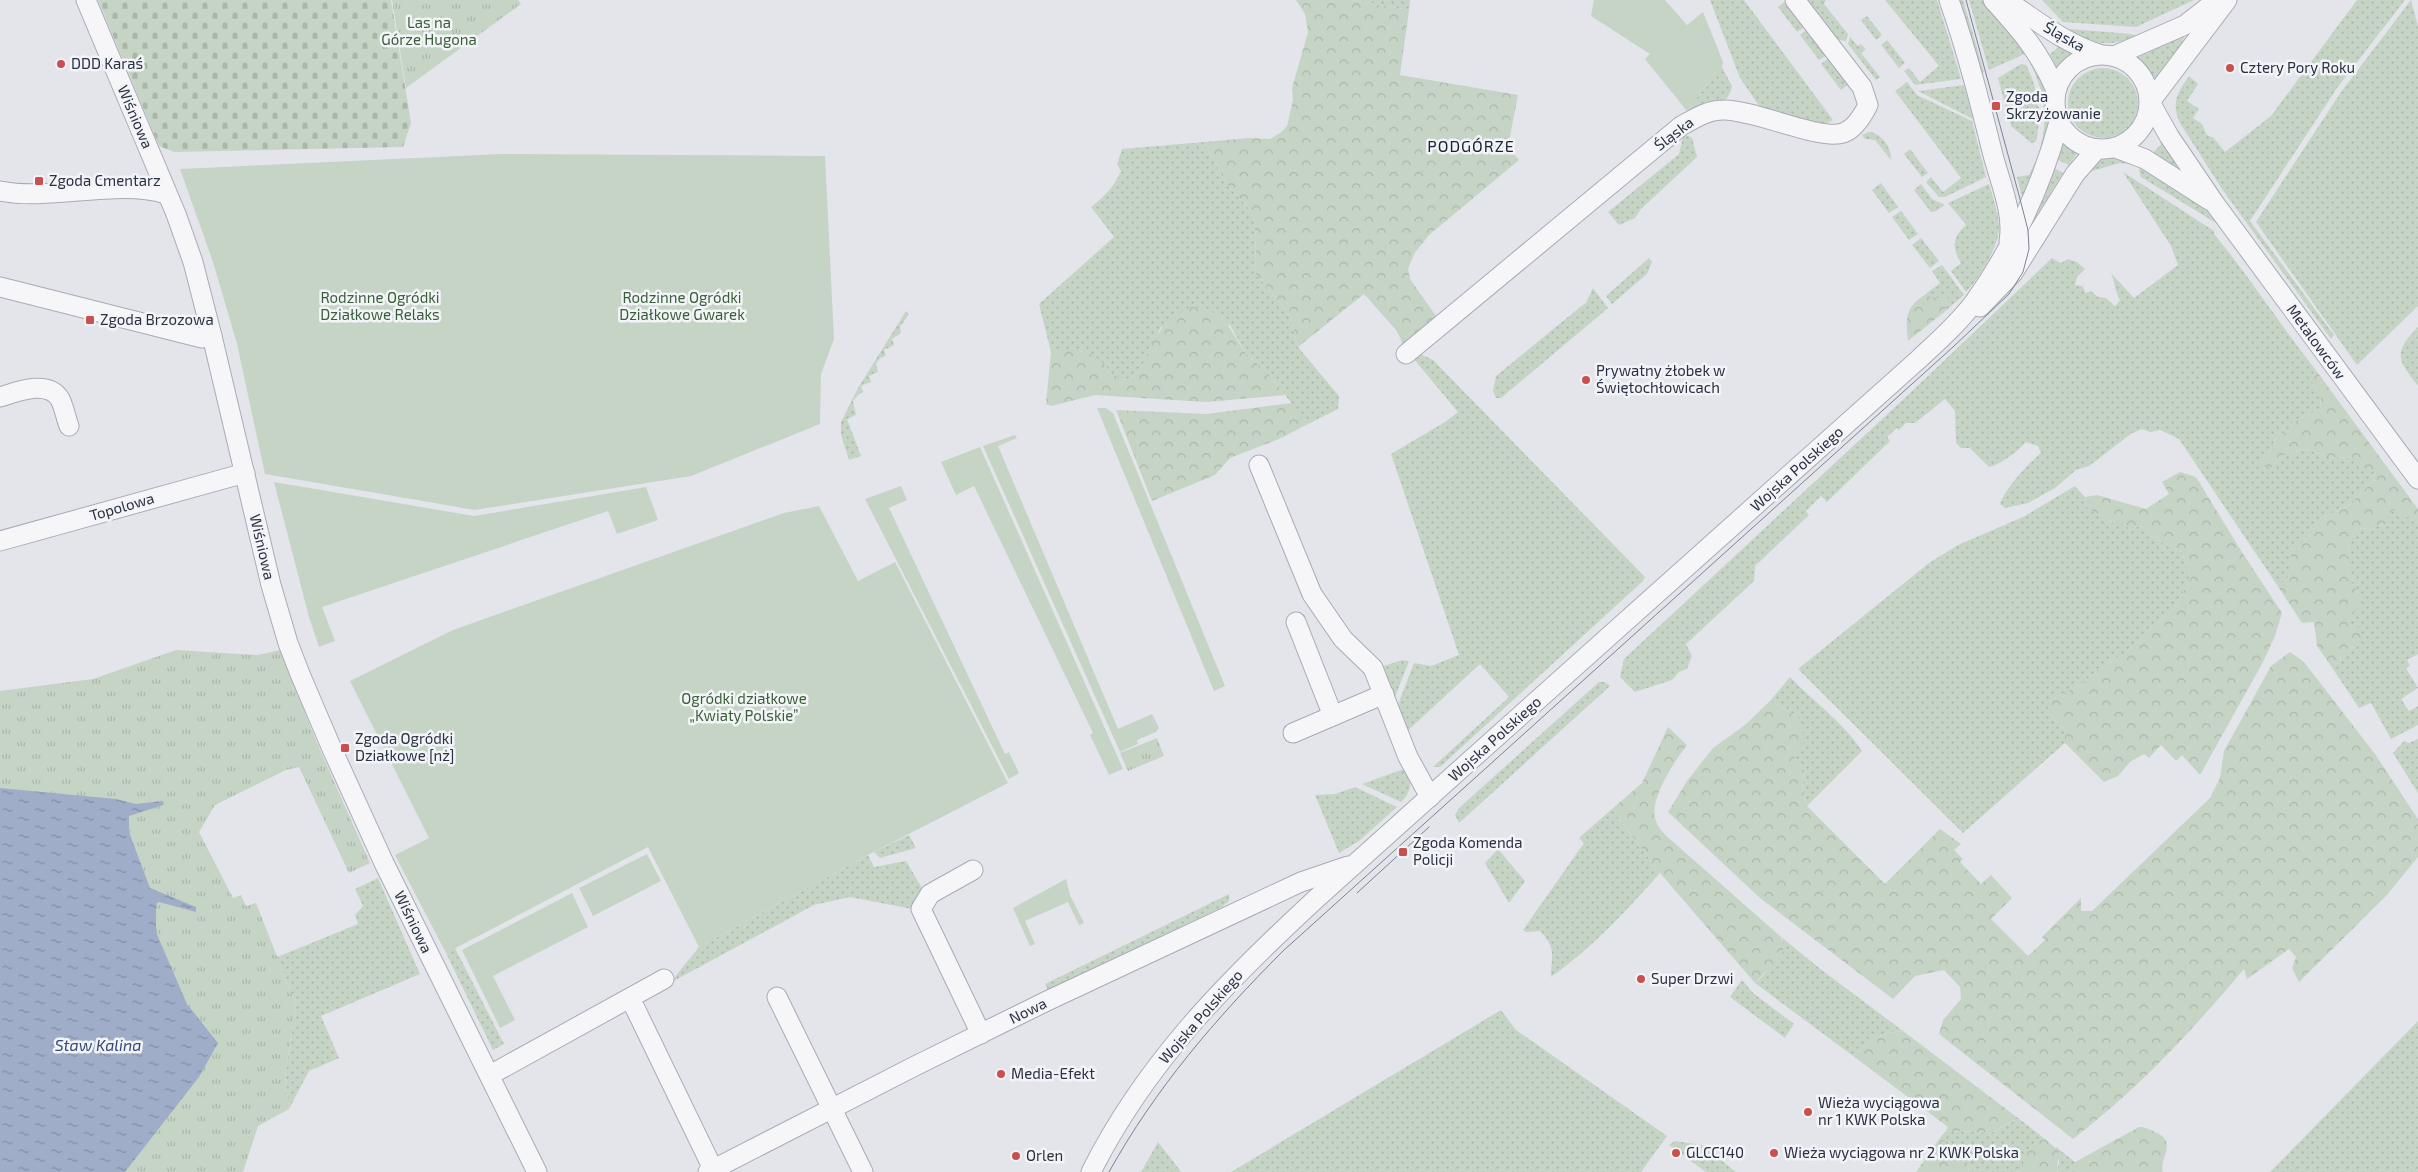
<svg xmlns="http://www.w3.org/2000/svg" width="2418" height="1172" font-family="'Exo 2',sans-serif">
  <style>
    .grass { fill: url(#grass-dots) }
    .forest { fill: url(#forest-crowns) }
    .cemetery { fill: url(#cemetery-stones) }
    .park { fill: url(#park-tufts) }
    .garden { fill: #c6d4c5 }
    .water { fill: url(#water-ripples) }
    .lines { fill: none; stroke-linecap: round; stroke-linejoin: round }
    .minor-casing { stroke: #a8abb5; stroke-width: 21 }
    .minor { stroke: #f6f6f9; stroke-width: 19 }
    .tram { stroke: #7d8294; stroke-width: 1 }
    .poi-dot { fill: #ca4f4e; stroke: #f3f4f8; stroke-width: 2 }
    .labels { text-anchor: middle; stroke-width: 5; stroke-linejoin: round; paint-order: stroke }
    .park-label { font-size: 15px; fill: #3a5e39; stroke: #f3f4f8 }
    .street-label { font-size: 15px; fill: #2b3042; stroke: #f3f4f8 }
    .poi-label { font-size: 15px; fill: #2b3042; stroke: #f3f4f8; text-anchor: start }
    .neighbourhood-label { font-size: 16px; letter-spacing: 1px; fill: #1d2133; stroke: #f3f4f8 }
    .water-label { font-size: 16px; font-style: italic; fill: #374975; stroke: #f3f4f8 }
  </style>
  <defs>
    <pattern id="grass-dots" width="8" height="8" patternUnits="userSpaceOnUse" patternTransform="scale(1.25)"><rect width="8" height="8" fill="#c6d4c5"/><path d="M2 2h.1M6 6h.1" fill="none" stroke="#aab6aa" stroke-width="1.8" stroke-linecap="round"/></pattern>
    <pattern id="forest-crowns" width="20" height="18" patternUnits="userSpaceOnUse" patternTransform="scale(1.25)"><rect width="20" height="18" fill="#c6d4c5"/><path d="M2 6a3 3 0 1 1 6 0M12 15a3 3 0 1 1 6 0" fill="none" stroke="#aab6aa"/></pattern>
    <pattern id="cemetery-stones" width="16" height="16" patternUnits="userSpaceOnUse" patternTransform="scale(1.25)"><rect width="16" height="16" fill="#c6d4c5"/><path d="M2 7V4a2 2 0 0 1 4 0v3zM10 15v-3a2 2 0 0 1 4 0v3z" fill="#aab6aa"/></pattern>
    <pattern id="park-tufts" width="24" height="20" patternUnits="userSpaceOnUse" patternTransform="scale(1.25)"><rect width="24" height="20" fill="#c6d4c5"/><path d="M3 7l-1-3M5 7V3M7 7l1-3M15 17l-1-3M17 17v-4M19 17l1-3" fill="none" stroke="#aab6aa"/></pattern>
    <pattern id="water-ripples" width="26" height="14" patternUnits="userSpaceOnUse" patternTransform="scale(1.25)"><rect width="26" height="14" fill="#a0adc9"/><path d="M2 4q2-2 4 0t4 0M15 11q2-2 4 0t4 0" fill="none" stroke="#838da5"/></pattern>
  </defs>
  <rect width="100%" height="100%" fill="#e3e5eb"/>
  <g class="grass">
    <path d="M1352,0H1410L1409,10Z"/>
    <path d="M1710,0H1744L1833,120L1822,126L1762,110L1740,78Z"/>
    <path d="M1804,0H1826L1824,4L1848,34L1846,41L1833,39Z"/>
    <path d="M1885,0H1937L1961,79L1915,85L1904,71L1909,68L1920,82L1939,66Z"/>
    <path d="M1956,0H1963L1984,72L1978,74Z"/>
    <path d="M1969,0H1983L2029,52L1989,70Z"/>
    <path d="M2042,0H2194L2136,27L2063,22Z"/>
    <path d="M2357,0H2405L2337,88L2250,221L2334,335L2331,339L2222,189L2180,123C2171,104 2177,93 2189,76L2198,84L2187,101L2199,109L2193,118L2202,124L2207,135L2214,138L2225,152L2271,116Z"/>
    <path d="M2411,0L2418,26V306L2357,365L2256,222L2341,92Z"/>
    <path d="M1786,1L1805,27L1797,32L1778,7Z"/>
    <path d="M1867,16L1882,35L1876,40L1861,20Z"/>
    <path d="M2070,29L2131,34L2137,36C2109,48 2095,44 2067,32Z"/>
    <path d="M1807,30L1827,55L1819,60L1800,35Z"/>
    <path d="M1850,37L1858,46L1861,44L1866,49L1861,53L1880,77L1876,80L1848,44Z"/>
    <path d="M2181,37H2184C2182,47 2164,70 2157,78L2152,80L2136,58Z"/>
    <path d="M1887,40L1905,63L1899,68L1881,45Z"/>
    <path d="M2060,46L2074,55L2061,68L2057,69L2050,54Z"/>
    <path d="M1829,58L1849,84L1841,90L1821,64Z"/>
    <path d="M2033,61C2051,102 2052,108 2044,152L2040,149C2048,119 2045,93 2031,65Z"/>
    <path d="M1723,62L1722,67L1732,86C1729,107 1705,107 1688,112L1687,111Z"/>
    <path d="M2021,64L2026,65C2039,90 2042,115 2036,142L2031,143L2011,126L1998,78Z"/>
    <circle cx="2103" cy="103" r="35"/>
    <path d="M1907,82L1917,95L1972,121L1986,177L1945,197H1939L1926,182L1931,177L1943,192L1961,178L1895,91Z"/>
    <path d="M1964,85L1973,119L1918,91Z"/>
    <path d="M1869,132C1881,133 1892,147 1891,160L1875,140L1865,139L1862,135Z"/>
    <path d="M1686,135L1692,138L1697,157L1641,209L1635,218L1619,225L1608,212L1679,154L1683,137Z"/>
    <path d="M1204,142L1226,183L1252,212L1255,228L1256,274L1290,315L1298,347L1339,396L1338,409L1308,424L1266,371L1246,354L1230,325L1161,327L1138,374L1127,380L1115,378L1107,368L1082,351L1051,352L1039,304L1114,237L1091,207C1105,196 1114,187 1121,171L1117,164L1122,149Z"/>
    <path d="M2163,142L2177,164L2176,167L2152,154Z"/>
    <path d="M2065,143L2078,152L2069,165L2058,160L2062,145Z"/>
    <path d="M1910,149L1928,173L1922,177L1904,154Z"/>
    <path d="M2116,157L2132,161L2129,164L2120,163L2082,174L2100,160Z"/>
    <path d="M2035,162H2040L2022,197L2017,177L2029,175Z"/>
    <path d="M2140,167C2153,171 2216,211 2216,223L2141,177L2139,170Z"/>
    <path d="M2054,168L2063,173L2035,218L2031,220L2036,205Z"/>
    <path d="M2123,172L2214,231V234C2250,277 2280,325 2315,369L2311,380L2321,397L2320,409L2293,422L2288,431L2278,435L2268,454L2272,467L2283,455H2290L2299,449L2311,450L2326,457L2357,458L2374,470L2375,479L2348,506L2321,518L2311,534L2291,553V570L2286,581L2277,585L2179,439L2160,430L2150,432L2142,429L2132,433L2089,466L2076,470L2055,488L2028,503L2005,508L2000,504C2005,489 2028,464 2041,453L2038,446L2026,442C2018,451 2000,465 1989,467L1970,448H1961L1956,443L1955,411L1945,399L1915,423H1906L1899,430L1897,428L1887,437L1890,441L1827,502L1821,496L1806,511L1809,515L1755,566L1754,581L1686,644L1692,656L1687,669L1679,672L1672,680L1635,692L1620,677L1624,659L1908,395L2052,258L2061,263L2068,259L2077,262L2085,269L2077,277L2075,285L2083,286L2085,293L2091,291L2098,297L2106,298L2115,306L2120,300C2115,292 2115,283 2111,273L2134,298L2178,265L2171,246Z"/>
    <path d="M1881,183L1898,207L1889,213L1872,190Z"/>
    <path d="M1921,184L1932,199L1945,205L1936,211L1931,212L1914,190Z"/>
    <path d="M1989,184C1993,197 1998,212 1999,226C2000,245 1979,279 1966,292L1951,271L1961,263C1952,248 1952,237 1966,225L1948,203Z"/>
    <path d="M1901,211L1918,234L1909,240L1892,217Z"/>
    <path d="M1921,238L1939,261L1930,268L1912,245Z"/>
    <path d="M1649,258L1652,262L1647,274L1612,304L1606,296Z"/>
    <path d="M1942,265L1964,295L1943,313V309L1938,299L1923,296L1940,283L1932,271Z"/>
    <path d="M1593,288L1608,308L1501,398H1496L1493,391L1496,376L1579,308L1586,303Z"/>
    <path d="M906,311L909,314L900,327L901,333L892,339L894,345L884,350L886,356L880,358L876,364L878,372L869,376L871,382L861,386L863,392L858,395L853,401L856,415L847,419L861,456L849,460L841,435V422L858,388Z"/>
    <path d="M2418,327V386C2397,360 2393,352 2418,327Z"/>
    <path d="M1421,354L1433,360L1645,577L1643,581L1440,767H1433L1509,697L1480,664L1403,735L1397,714L1399,702L1414,663L1431,666L1459,655L1391,454L1445,422L1458,412L1413,358Z"/>
    <path d="M2075,486L2085,497L2086,506C2095,513 2104,515 2112,523H2123L2131,530L2138,526L2146,527L2148,535L2182,552L2191,578L2174,608L2127,652L2098,670L2080,685L2049,701L2048,712L2065,731V743L1963,833L1798,669L1929,563L1958,545L2023,517Z"/>
    <path d="M2397,509L2415,516L2418,524V654L2407,660L2410,666L2406,668L2418,688L2401,699L2409,711L2418,706V725L2391,739L2371,703L2359,708L2329,663L2340,664L2341,654L2355,647L2349,622L2359,593L2352,584L2353,577L2345,561L2354,530L2363,528L2372,530L2377,526L2388,524V514Z"/>
    <path d="M1402,660L1409,661L1392,705L1378,668Z"/>
    <path d="M1790,677C1813,701 1844,723 1862,751L1807,806L1802,790L1804,770L1794,758L1798,717L1770,701Z"/>
    <path d="M1599,682H1605L1610,686L1459,823L1455,815L1459,808Z"/>
    <path d="M2418,739V793L2393,753L2404,741L2409,743Z"/>
    <path d="M1401,770H1406C1413,781 1411,793 1401,802L1362,784Z"/>
    <path d="M1355,787L1397,807L1359,841L1339,853L1315,795L1335,794Z"/>
    <path d="M1612,809L1660,873C1626,911 1593,947 1551,977C1551,956 1557,948 1540,931L1526,932L1523,930L1584,843L1579,838Z"/>
    <path d="M909,835L916,848L880,858L874,852Z"/>
    <path d="M1498,849L1525,881L1509,903L1485,863Z"/>
    <path d="M868,855L874,867L906,861L923,890L912,909L850,897L814,905L670,983L699,947Z"/>
    <path d="M378,878L420,974L321,1016L339,1058L309,1071L289,1109L285,1077L296,1005L277,957L358,924L355,915L363,906L355,889Z"/>
    <path d="M1229,894V901L1222,907L1048,990L1045,984Z"/>
    <path d="M1781,937L1823,971L1903,1031L1887,1033L1874,1038L1853,1056L1755,983C1769,973 1775,956 1783,941Z"/>
    <path d="M455,948L504,1044L493,1050L446,953Z"/>
    <path d="M1742,980L1753,993L1794,1024L1785,1038L1730,997Z"/>
    <path d="M1501,1010L1516,1030L1667,1136L1641,1172H1231Z"/>
    <path d="M2418,1021V1172H2270Z"/>
    <path d="M2017,1119L2022,1121L2045,1139C2028,1141 2026,1159 2020,1172H1969L1967,1156L1957,1146L1940,1138L1945,1132L1960,1131L1991,1133Z"/>
    <path d="M1675,1141L1702,1145L1736,1172H1706L1669,1145Z"/>
    <path d="M1158,1142L1179,1169L1181,1172H1141Z"/>
    <path d="M2056,1147L2075,1162V1172H2057L2059,1161Z"/>
  </g>
  <g class="forest">
    <path d="M1296,0H1352L1409,10L1400,75L1518,95L1508,147L1519,160L1429,235L1414,254L1408,269L1410,279L1436,316L1432,322L1404,347L1397,331L1364,294L1298,347L1290,315L1256,274L1255,228L1252,212L1226,183L1204,142L1249,138L1270,139L1280,133L1287,126L1293,100L1292,88L1308,32L1305,14Z"/>
    <path d="M1946,294L1948,297L1946,301L1947,304L1943,313L1908,341C1906,320 1904,309 1923,296L1938,298Z"/>
    <path d="M1191,307L1204,308L1223,317L1246,354L1266,371L1285,395L1206,402L1095,395L1051,406L1046,404L1051,352C1067,351 1085,348 1098,359C1111,369 1110,377 1127,380L1138,374L1155,338L1168,319Z"/>
    <path d="M2315,369L2418,509V524L2415,516L2405,518L2397,509L2388,514V524L2377,526L2372,530L2363,528L2354,530L2345,561L2353,577L2352,584L2359,593L2361,605L2353,613L2349,622L2360,629L2361,640L2355,647L2341,654L2340,664L2329,663L2317,646L2314,622L2302,623L2277,585L2286,581L2291,570V553L2311,534L2321,518L2348,506L2375,479L2374,470L2363,468L2356,458L2326,457L2311,450L2299,449L2290,455H2283L2272,467H2260L2261,458L2268,454L2278,435L2288,431L2293,422L2320,409L2321,397L2314,393L2315,387L2311,380Z"/>
    <path d="M1292,403L1308,424L1279,439L1230,458L1215,475L1152,501L1116,410L1207,414Z"/>
    <path d="M2180,472L2196,477L2240,549L2282,613L2275,636L2263,662L2200,775L2182,755L2176,761L2161,745L2149,758L2144,754L2130,762L2118,776L2104,782L2065,743V731L2048,712V701L2080,685L2098,670L2127,652L2174,608L2191,578L2182,552L2148,535L2146,527L2138,526L2131,530L2123,523H2112C2104,515 2095,514 2086,506L2085,497L2097,495L2146,509L2169,494L2162,482Z"/>
    <path d="M2290,652L2304,662L2375,754L2418,819V857L2386,896L2299,982L2292,968L2296,957L2289,949L2247,979L2244,969C2190,1033 2139,1088 2073,1139L1939,1034L1943,1020L1961,999L1960,987L1944,970L1915,976L1893,999L1760,898L1668,812L1687,781L1713,748L1745,725L1770,701L1798,717L1805,740L1794,758L1804,770L1802,790L1807,806L1885,884L1940,829L1961,844L1954,850L1963,859L1960,862L1981,884L1991,875L2012,898L1991,919L2028,956L2045,940L2042,937L2081,898V911H2092L2210,798L2220,778L2224,751L2271,666Z"/>
    <path d="M1668,727L1687,745C1675,761 1650,797 1655,818C1657,827 1664,834 1671,840L1781,937L1784,945L1782,954L1755,983L1660,873L1612,809L1642,783Z"/>
    <path d="M1903,1031L2022,1121L2016,1119L1991,1133L1960,1131L1945,1132L1948,1127L1853,1056L1874,1038L1887,1033Z"/>
    <path d="M2139,1127C2145,1127 2150,1129 2155,1132C2179,1143 2159,1156 2163,1172H2075V1162Z"/>
    <path d="M1940,1138L1966,1151L1969,1172H1916Z"/>
    <path d="M2045,1139L2059,1151L2057,1172H2020C2025,1159 2028,1141 2045,1139Z"/>
  </g>
  <path class="cemetery" d="M98,0H391L411,123L403,147L174,152L159,146Z"/>
  <g class="park">
    <path d="M392,0H518L521,4L406,88Z"/>
    <path d="M176,650L258,655L280,650L317,743L370,863L349,873L299,767L286,770L215,805L199,832L233,898L241,895L246,906L256,903L296,1005L285,1077L289,1109L258,1126L243,1172H0V691L93,679Z"/>
    <path d="M1157,738L1164,756L1128,771L1120,753Z"/>
  </g>
  <g class="garden">
    <path d="M1594,0H1665L1687,25L1703,12L1723,62L1687,111L1645,59L1650,54L1591,16Z"/>
    <path d="M502,154L825,156L834,339L821,374L820,424L691,476L475,510L265,474L237,344L213,262L180,169Z"/>
    <path d="M1097,408H1106L1113,413L1225,686L1214,691Z"/>
    <path d="M1015,435L1017,438L998,446L1118,729L1152,714L1159,728L1156,732L1137,740L1138,744L1120,752L983,446Z"/>
    <path d="M980,447L1123,769L1109,775L1090,735L1093,733L974,486L956,495L941,462Z"/>
    <path d="M274,482L474,516L646,487L658,520L617,534L608,511L322,607L335,641L319,647L309,617Z"/>
    <path d="M901,486L907,500L889,508L1005,754L1009,752L1019,773L1009,779L865,499Z"/>
    <path d="M819,506L858,581L895,562L1008,783L868,855L699,947L648,847L446,953L395,855L429,838L350,681L453,630L784,513Z"/>
    <path d="M647,854L661,881L593,916L579,888Z"/>
    <path d="M1066,879L1070,895L1084,923L1079,925L1068,902L1025,921L1035,944L1030,946L1013,908Z"/>
    <path d="M572,893L588,927L493,976L515,1020L500,1028L462,950Z"/>
  </g>
  <path class="water" d="M0,788L116,799L136,804L162,801L164,803L163,805L129,816V832L150,888L196,907V912L159,902L156,904V932L187,1004L218,1043L199,1077L125,1172H0Z"/>
  <g class="lines">
    <defs>
      <g id="minor">
        <path d="M86,0L176,214L193,262L212,336L271,585L288,643L300,674L332,749L384,863L537,1172"/>
        <path d="M1949,0C1967,51 1980,103 1993,155C2000,182 2014,214 2009,241"/>
        <path d="M1993,0C2021,31 2039,51 2056,90"/>
        <path d="M2006,0C2036,20 2064,43 2099,54"/>
        <circle cx="2102" cy="102" r="47"/>
        <path d="M2114,56L2185,25L2217,0"/>
        <path d="M2150,102L2169,136L2215,204L2418,479"/>
        <path d="M2150,102L2227,0"/>
        <path d="M2116,148L2145,159L2209,200"/>
        <path d="M0,191C52,201 118,179 166,194"/>
        <path d="M0,287L202,338L212,336"/>
        <path d="M1980,307L2013,273L2075,174L2096,150"/>
        <path d="M1406,354L1681,126C1694,119 1707,110 1723,110C1753,109 1820,141 1843,133C1855,129 1863,115 1868,105L1862,87L1795,0"/>
        <path d="M0,397C16,392 48,379 60,399C64,407 66,418 69,426"/>
        <path d="M1259,465L1312,594L1343,639L1373,668L1408,757L1430,797"/>
        <path d="M0,541L245,473"/>
        <path d="M1296,622L1333,716"/>
        <path d="M1293,733L1384,694"/>
        <path d="M973,870L930,894L921,909L981,1034"/>
        <path d="M777,997L863,1172"/>
        <path d="M635,1008L713,1169"/>
        <path d="M490,1075L664,979"/>
        <path d="M708,1172L915,1066L1047,1001L1301,882L1348,866"/>
        <path d="M1091,1172C1146,1062 1228,980 1317,898C1369,851 1422,804 1474,757C1623,625 1771,492 1919,359C1938,341 1960,322 1975,301C2013,247 2042,185 2059,122"/>
      </g>
    </defs>
    <use href="#minor" class="minor-casing"/>
    <use href="#minor" class="minor"/>
    <g class="tram">
      <path d="M1357,893L1429,827"/>
      <path d="M1109,1172C1155,1089 1216,1018 1283,951L1953,347L2009,294L2023,272L2029,249L2028,230L2020,199L1966,0"/>
    </g>
  </g>
  <g class="poi-dot">
    <circle cx="61" cy="64" r="5"/>
    <circle cx="2230" cy="68" r="5"/>
    <rect x="1991" y="101" width="10" height="10" rx="2.5"/>
    <rect x="34" y="176" width="10" height="10" rx="2.5"/>
    <rect x="85" y="315" width="10" height="10" rx="2.5"/>
    <circle cx="1586" cy="380" r="5"/>
    <rect x="340" y="743" width="10" height="10" rx="2.5"/>
    <rect x="1398" y="847" width="10" height="10" rx="2.5"/>
    <circle cx="1641" cy="979" r="5"/>
    <circle cx="1001" cy="1074" r="5"/>
    <circle cx="1808" cy="1112" r="5"/>
    <circle cx="1676" cy="1153" r="5"/>
    <circle cx="1774" cy="1153" r="5"/>
    <circle cx="1016" cy="1156" r="5"/>
  </g>
  <g class="labels">
    <g class="park-label">
      <text x="429" y="28">Las na<tspan x="429" dy="17">Górze Hugona</tspan></text>
      <text x="380" y="303">Rodzinne Ogródki<tspan x="380" dy="17">Działkowe Relaks</tspan></text>
      <text x="682" y="303">Rodzinne Ogródki<tspan x="682" dy="17">Działkowe Gwarek</tspan></text>
      <text x="744" y="704">Ogródki działkowe<tspan x="744" dy="17">„Kwiaty Polskie”</tspan></text>
    </g>
    <g class="street-label">
      <text transform="translate(2064 37) rotate(30)" y="5">Śląska</text>
      <text transform="translate(135 117) rotate(67)" y="5">Wiśniowa</text>
      <text transform="translate(1674 134) rotate(-37)" y="5">Śląska</text>
      <text transform="translate(2316 342) rotate(54)" y="5">Metalowców</text>
      <text transform="translate(1797 469) rotate(-42)" y="5">Wojska Polskiego</text>
      <text transform="translate(122 507) rotate(-16)" y="5">Topolowa</text>
      <text transform="translate(262 547) rotate(77)" y="5">Wiśniowa</text>
      <text transform="translate(1495 739) rotate(-42)" y="5">Wojska Polskiego</text>
      <text transform="translate(413 922) rotate(64)" y="5">Wiśniowa</text>
      <text transform="translate(1028 1011) rotate(-26)" y="5">Nowa</text>
      <text transform="translate(1201 1017) rotate(-49)" y="5">Wojska Polskiego</text>
    </g>
    <g class="poi-label">
      <text x="71" y="69">DDD Karaś</text>
      <text x="2240" y="73">Cztery Pory Roku</text>
      <text x="2006" y="102">Zgoda<tspan x="2006" dy="17">Skrzyżowanie</tspan></text>
      <text x="49" y="186">Zgoda Cmentarz</text>
      <text x="100" y="325">Zgoda Brzozowa</text>
      <text x="1596" y="376">Prywatny żłobek w<tspan x="1596" dy="17">Świętochłowicach</tspan></text>
      <text x="355" y="744">Zgoda Ogródki<tspan x="355" dy="17">Działkowe [nż]</tspan></text>
      <text x="1413" y="848">Zgoda Komenda<tspan x="1413" dy="17">Policji</tspan></text>
      <text x="1651" y="984">Super Drzwi</text>
      <text x="1011" y="1079">Media-Efekt</text>
      <text x="1818" y="1108">Wieża wyciągowa<tspan x="1818" dy="17">nr 1 KWK Polska</tspan></text>
      <text x="1686" y="1158">GLCC140</text>
      <text x="1784" y="1158">Wieża wyciągowa nr 2 KWK Polska</text>
      <text x="1026" y="1161">Orlen</text>
    </g>
    <g class="neighbourhood-label">
      <text x="1471" y="152">PODGÓRZE</text>
    </g>
    <g class="water-label">
      <text x="98" y="1051">Staw Kalina</text>
    </g>
  </g>
</svg>
